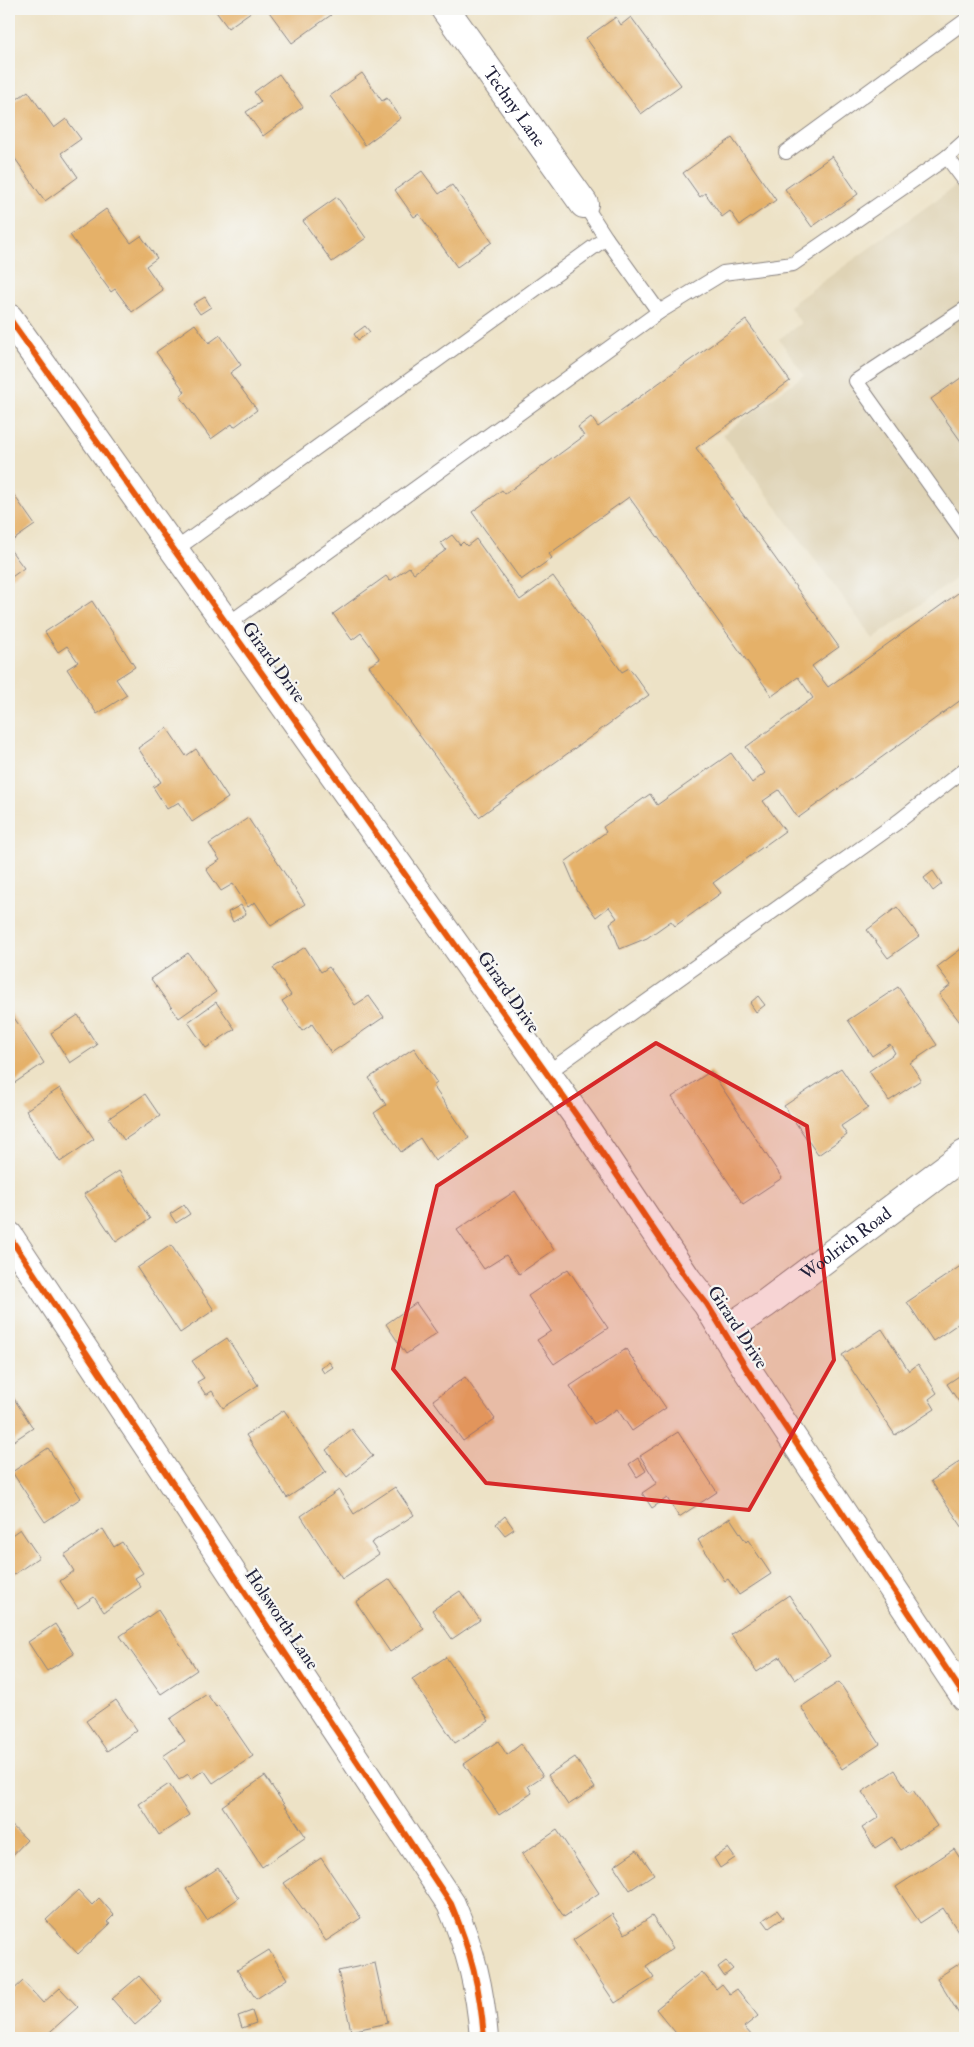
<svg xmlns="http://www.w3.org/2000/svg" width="974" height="2047" font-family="'IM FELL Double Pica',serif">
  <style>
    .built { fill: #dfd3b5 }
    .building { fill: #e5b169 }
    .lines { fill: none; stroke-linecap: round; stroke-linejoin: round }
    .service-casing { stroke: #888280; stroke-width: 16 }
    .minor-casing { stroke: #888280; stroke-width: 30 }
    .service { stroke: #fff; stroke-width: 14 }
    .minor { stroke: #fff; stroke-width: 28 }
    .cycleway-casing { stroke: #f6f6f2; stroke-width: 9 }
    .cycleway { stroke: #e8590c; stroke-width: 6 }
    .marked { fill: #d62828; fill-opacity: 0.2; stroke: #d62828; stroke-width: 4; stroke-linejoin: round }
    .labels { text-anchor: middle; stroke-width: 4.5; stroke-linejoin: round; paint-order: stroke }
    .street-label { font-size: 18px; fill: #22223b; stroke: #f6f6f2 }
  </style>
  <rect width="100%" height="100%" fill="#f6f6f2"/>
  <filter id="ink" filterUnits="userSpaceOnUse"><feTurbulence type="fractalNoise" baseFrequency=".02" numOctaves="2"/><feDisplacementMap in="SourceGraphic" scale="10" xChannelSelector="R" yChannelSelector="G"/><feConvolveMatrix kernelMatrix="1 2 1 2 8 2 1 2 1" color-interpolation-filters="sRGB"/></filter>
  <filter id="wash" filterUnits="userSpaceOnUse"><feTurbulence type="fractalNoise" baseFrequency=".0096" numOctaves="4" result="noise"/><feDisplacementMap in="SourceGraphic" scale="20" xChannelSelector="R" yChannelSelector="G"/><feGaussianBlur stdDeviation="1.12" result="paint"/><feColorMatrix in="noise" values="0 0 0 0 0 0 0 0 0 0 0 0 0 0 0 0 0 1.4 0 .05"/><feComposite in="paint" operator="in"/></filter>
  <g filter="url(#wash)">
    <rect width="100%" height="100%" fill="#ede2c6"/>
    <path class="built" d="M965,179V572L873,639L723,434L804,375L779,339L801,323L789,306Z"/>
    <g id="blocks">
      <g class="building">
        <path d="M214,9H250L252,11L228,28Z"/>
        <path d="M267,9H326L331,15L292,43Z"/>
        <path d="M616,17L621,25L631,17L681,85L641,114L586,38Z"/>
        <path d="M362,73L382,101L387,98L401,118L365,145L330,96Z"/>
        <path d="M279,74L303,107L263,136L246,112L261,102L254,92Z"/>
        <path d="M28,91L54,128L66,119L81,139L61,153L78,177L45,201L9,150V105Z"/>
        <path d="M732,138L776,200L740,225L730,211L722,217L705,193L700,197L683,173Z"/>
        <path d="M832,156L858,194L812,227L785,189Z"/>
        <path d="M422,171L439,194L452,185L492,242L457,267L419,214L414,217L395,190Z"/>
        <path d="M337,197L366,238L332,262L303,221Z"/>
        <path d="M106,209L131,243L141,236L157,258L146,266L163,290L132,312L115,289L111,292L70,235Z"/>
        <path d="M205,297L211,307L200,314L193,304Z"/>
        <path d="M746,320L790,381L696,448L839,647L812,666L828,687L965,588V697L798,818L779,790L763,801L785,831L713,883L721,893L675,926L671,921L647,938L620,949L610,923L617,918L609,907L596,917L578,892L565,862L606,832L603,827L650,794L657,805L731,753L752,783L765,773L746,747L813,698L798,677L772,696L629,497L549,554L552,558L521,580L472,512L502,490L505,494L584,436L578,427L591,417L598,427Z"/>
        <path d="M195,324L209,343L220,335L241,365L230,373L257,410L234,427L232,424L211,439L180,396L185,392L156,352Z"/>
        <path d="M365,326L370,332L358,340L354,334Z"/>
        <path d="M965,375V447L931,399Z"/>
        <path d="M9,488L35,525L9,543Z"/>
        <path d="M452,535L460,545L463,542L467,546L476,539L520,600L553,576L622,672L629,668L649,695L479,817L369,666L380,659L361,633L352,640L333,614L386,576L390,581L409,567L414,573L446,550L441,543Z"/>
        <path d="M9,548L24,568L9,579Z"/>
        <path d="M92,601L135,667L116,679L127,695L97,714L67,669L78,662L67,646L58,652L45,632Z"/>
        <path d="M167,728L186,756L196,749L228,798L192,822L179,802L167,809L153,787L161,782L138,748Z"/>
        <path d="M248,818L305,904L271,926L255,902L248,907L233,884L221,891L206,869L220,860L209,844Z"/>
        <path d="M933,871L942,884L933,891L924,878Z"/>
        <path d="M241,905L246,914L233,922L228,912Z"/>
        <path d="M897,907L919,936L888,958L867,930Z"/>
        <path d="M965,946V1029L939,994L951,985L937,967Z"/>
        <path d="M305,947L321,972L329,967L355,1005L369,996L384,1017L331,1053L312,1024L302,1031L282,1001L291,995L273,968Z"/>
        <path d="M188,953L216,992L179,1018L151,979Z"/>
        <path d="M898,987L937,1045L910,1063L921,1080L889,1101L869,1071L895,1053L890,1044L872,1056L848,1020Z"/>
        <path d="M758,996L765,1005L756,1012L750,1003Z"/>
        <path d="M216,1002L235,1029L206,1048L188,1022Z"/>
        <path d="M9,1010L44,1063L10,1086L9,1084Z"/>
        <path d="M78,1015L97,1045L70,1063L51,1033Z"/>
        <path d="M414,1048L437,1083L433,1086L469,1138L435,1161L420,1138L401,1152L374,1113L386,1105L369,1078Z"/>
        <path d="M841,1068L868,1108L841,1126L847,1135L818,1155L784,1106Z"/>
        <path d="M711,1071L782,1178L743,1204L672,1097Z"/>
        <path d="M60,1088L94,1139L60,1162L26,1110Z"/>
        <path d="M145,1094L160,1116L124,1140L109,1118Z"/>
        <path d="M119,1171L150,1219L116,1242L84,1194Z"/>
        <path d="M515,1191L554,1250L519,1274L506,1255L484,1269L457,1230Z"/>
        <path d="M184,1205L190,1214L176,1223L170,1214Z"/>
        <path d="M171,1245L214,1310L180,1333L137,1268Z"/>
        <path d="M965,1263V1319L933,1341L907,1302Z"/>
        <path d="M568,1269L608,1328L554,1364L537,1340L551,1331L528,1296Z"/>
        <path d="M416,1303L437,1333L406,1354L386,1324Z"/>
        <path d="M882,1329L909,1371L918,1364L937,1393L929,1399L935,1409L895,1435L842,1355Z"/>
        <path d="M227,1338L258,1385L223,1408L212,1391L206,1395L197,1382L204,1378L192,1361Z"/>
        <path d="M626,1349L666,1408L632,1431L617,1409L594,1424L570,1386Z"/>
        <path d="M329,1362L333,1367L324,1373L320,1367Z"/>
        <path d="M965,1372V1411L947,1384Z"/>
        <path d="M465,1377L495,1419L463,1441L433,1400Z"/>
        <path d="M9,1391L33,1428L9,1444Z"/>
        <path d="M284,1410L326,1472L287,1498L246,1435Z"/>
        <path d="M352,1429L373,1456L347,1477L326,1450Z"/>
        <path d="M678,1432L717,1492L679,1517L667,1498L652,1508L642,1493L657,1483L640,1456Z"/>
        <path d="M48,1448L81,1498L45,1522L12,1472Z"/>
        <path d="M638,1458L646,1471L637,1477L629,1464Z"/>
        <path d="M965,1458V1531L931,1481Z"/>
        <path d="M395,1487L414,1515L371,1543L379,1554L342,1579L301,1516L339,1490L354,1514Z"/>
        <path d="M505,1516L514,1529L505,1535L496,1524Z"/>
        <path d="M730,1518L746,1542L748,1540L771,1574L739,1595L728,1579L725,1581L698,1540Z"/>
        <path d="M20,1529L39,1557L12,1576L9,1571V1537Z"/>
        <path d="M103,1529L114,1547L122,1542L143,1573L135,1578L141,1587L104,1612L94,1597L78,1608L60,1581L74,1571L64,1555Z"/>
        <path d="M390,1579L424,1629L390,1652L356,1602Z"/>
        <path d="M460,1591L480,1620L452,1639L432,1610Z"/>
        <path d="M789,1595L830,1656L795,1680L780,1657L757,1672L731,1634Z"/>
        <path d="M158,1610L197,1670L161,1694L120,1636Z"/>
        <path d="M55,1624L74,1654L47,1671L28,1642Z"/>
        <path d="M446,1657L489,1721L455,1743L412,1679Z"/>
        <path d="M839,1682L880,1744L842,1769L801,1707Z"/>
        <path d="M207,1694L216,1707L218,1705L253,1756L213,1783L204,1770L191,1779L188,1774L179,1780L163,1756L185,1741L170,1719Z"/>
        <path d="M116,1700L137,1730L107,1751L86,1721Z"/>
        <path d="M498,1741L507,1755L521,1744L543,1776L528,1786L532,1793L499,1815L464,1764Z"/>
        <path d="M575,1757L595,1788L568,1805L548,1775Z"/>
        <path d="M895,1770L909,1793L913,1790L937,1826L901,1850L892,1837L875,1848L862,1828L879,1817L862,1792Z"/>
        <path d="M265,1776L306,1837L262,1867L222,1806Z"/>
        <path d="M169,1784L189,1815L159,1835L139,1804Z"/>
        <path d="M9,1823L27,1840L9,1859Z"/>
        <path d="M557,1830L599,1893L564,1917L522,1854Z"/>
        <path d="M728,1848L735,1858L720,1868L714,1858Z"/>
        <path d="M954,1849L965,1866V1926L958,1931L943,1908L920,1923L896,1887Z"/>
        <path d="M637,1850L654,1874L630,1890L614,1866Z"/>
        <path d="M321,1858L361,1918L326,1941L284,1883Z"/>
        <path d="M218,1868L239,1898L207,1920L186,1889Z"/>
        <path d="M78,1890L92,1905L99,1898L114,1915L107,1922L110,1924L78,1954L46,1920Z"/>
        <path d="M777,1910L783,1918L769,1928L763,1920Z"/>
        <path d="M612,1914L625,1934L652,1916L673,1948L646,1966L654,1978L615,2003L573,1940Z"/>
        <path d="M269,1950L287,1979L256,1999L237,1970Z"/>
        <path d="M965,1960V2024L937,1978Z"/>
        <path d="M726,1961L733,1969L724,1976L718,1967Z"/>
        <path d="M375,1963L388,2023L351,2031L338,1971Z"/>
        <path d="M702,1972L716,1989L722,1984L730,1994L737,1989L758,2016L744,2027L754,2038H680L656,2009Z"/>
        <path d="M139,1976L162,2002L135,2025L112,1999Z"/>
        <path d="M23,1981L43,2003L60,1988L78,2007L43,2038H15L9,2032V1994Z"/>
        <path d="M252,2011L256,2023L242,2028L238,2016Z"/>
      </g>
    </g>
  </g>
  <g filter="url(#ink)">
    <use href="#blocks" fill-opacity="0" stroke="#888280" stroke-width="1"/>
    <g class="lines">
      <defs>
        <g id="service">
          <path d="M786,152L965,21"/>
          <path d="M947,157L965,141"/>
          <path d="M965,309L856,381L965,534"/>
          <path d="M659,312L723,273L793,264L947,157L965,181"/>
          <path d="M175,550L606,238L584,204"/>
          <path d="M228,624L659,312L606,238"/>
          <path d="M547,1073L899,821L965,769"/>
        </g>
        <g id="minor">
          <path id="s1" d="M445,9L584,204"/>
          <path d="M9,318L582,1123L687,1279L707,1304L746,1368L965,1697"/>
          <path d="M9,1236L451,1904C471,1951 480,1987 484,2038"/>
          <path id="s2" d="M724,1331L765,1304L965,1154"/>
        </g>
      </defs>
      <use href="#service" class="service-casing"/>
      <use href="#minor" class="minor-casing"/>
      <use href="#service" class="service"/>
      <use href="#minor" class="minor"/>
      <defs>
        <g id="cycleway">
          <path d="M9,318L582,1123L687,1279L707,1304L746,1368L965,1697"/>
          <path d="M9,1236L451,1904C471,1951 480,1987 484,2038"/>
        </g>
      </defs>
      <use href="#cycleway" class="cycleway-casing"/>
      <use href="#cycleway" class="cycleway"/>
    </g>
  </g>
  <path class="marked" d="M656,1043L807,1126L834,1360L749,1510L486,1483L393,1369L437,1186Z"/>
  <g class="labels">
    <g class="street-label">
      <text dy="6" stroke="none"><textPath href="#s1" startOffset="120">Techny Lane</textPath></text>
      <text transform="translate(274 662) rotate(54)" y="6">Girard Drive</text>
      <text transform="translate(509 992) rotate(55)" y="6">Girard Drive</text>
      <text dy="6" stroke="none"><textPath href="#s2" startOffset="150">Woolrich Road</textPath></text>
      <text transform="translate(738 1327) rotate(57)" y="6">Girard Drive</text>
      <text transform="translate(282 1619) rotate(56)" y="6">Holsworth Lane</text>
    </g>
  </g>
  <rect width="974" height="2047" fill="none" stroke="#f6f6f2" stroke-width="30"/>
</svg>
